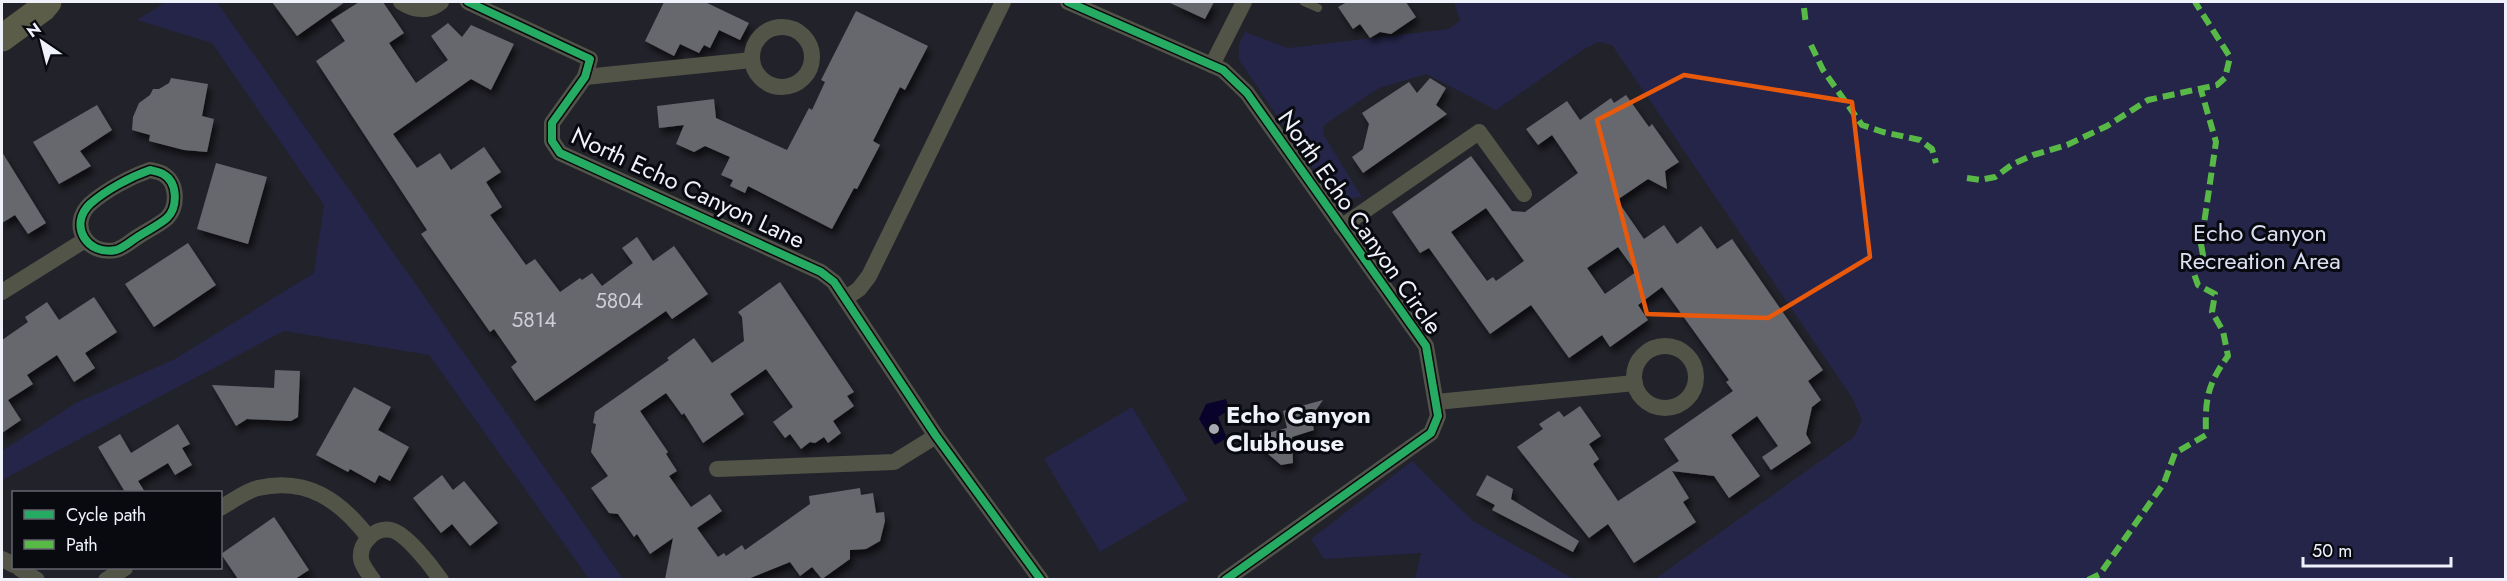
<svg xmlns="http://www.w3.org/2000/svg" width="2507" height="581" font-family="Jost,sans-serif">
  <style>
    .green { fill: #25254a }
    .water { fill: #09032c }
    .building { fill: #66676e; fill-rule: evenodd; filter: url(#shadow) }
    .lines { fill: none; stroke-linecap: round; stroke-linejoin: round }
    .lane { stroke: #535448; stroke-width: 8 }
    .street { stroke: #535448; stroke-width: 16 }
    .primary { stroke: #5b5d48; stroke-width: 27 }
    .quiet { stroke: #58b947; stroke-width: 6; stroke-dasharray: 12 6; stroke-linecap: butt }
    .cycleway-casing { stroke: #090910; stroke-width: 11 }
    .cycleway { stroke: #26ab63; stroke-width: 8 }
    .marked { fill: none; stroke: #e8590c; stroke-width: 4.5; stroke-linejoin: round }
    .poi-dot { fill: #a7a9b2; stroke: #090910; stroke-width: 2 }
    .labels { text-anchor: middle; stroke-width: 6; stroke-linejoin: round; paint-order: stroke }
    .number-label { font-size: 21px; fill: #cdced8 }
    .street-label { font-size: 24px; fill: #eff1fb; stroke: #090910 }
    .park-label { font-size: 24px; fill: #dcdff1; stroke: #090910 }
    .poi-label { font-size: 24px; font-weight: bold; fill: #eff1fb; stroke: #090910; text-anchor: start }
  </style>
  <defs>
    <filter id="shadow"><feDropShadow dx="3.5" dy="6" stdDeviation="3" flood-color="#0009"/></filter>
  </defs>
  <rect width="100%" height="100%" fill="#22222a"/>
  <g class="green">
    <path d="M166,2H217L623,579H589L429,355L284,331L2,480V451L76,403L175,359L314,273L324,205L212,43L137,20Z"/>
    <path d="M1454,2H2505V579H1655L1854,437L1862,420L1853,399L1612,45L1599,42L1584,49L1496,110L1426,74L1379,88L1324,125L1323,134L1362,197L1344,200L1330,194L1239,60V44L1245,32L1288,48L1449,29L1460,21Z"/>
    <path d="M1132,407L1188,500L1100,552L1044,459Z"/>
    <path d="M1412,461L1473,521L1573,579H1415L1421,553L1324,559L1311,539Z"/>
  </g>
  <path class="water" d="M1226,399L1229,410L1218,417L1227,438L1215,445L1199,419L1206,404Z"/>
  <g class="building">
    <path d="M272,2H345L297,36Z"/>
    <path d="M359,2H383L404,33L389,43L416,83L448,60L431,36L448,23L462,37L471,25L514,44L491,90L471,79L393,134L417,168L440,153L451,170L484,147L501,172L486,182L502,207L490,215L526,265L535,259L560,292L580,278L582,280L592,273L602,286L633,263L622,248L637,237L653,261L674,246L708,294L672,319L666,311L535,401L511,367L517,362L494,329L490,332L421,234L427,230L316,61L345,41L331,20Z"/>
    <path d="M664,2H705L749,23L740,40L719,30L710,48L704,45L699,53L680,44L674,56L645,41Z"/>
    <path d="M1168,2H1214L1205,19Z"/>
    <path d="M1347,2H1406L1416,17L1391,34L1380,32L1370,38L1360,24L1353,29L1338,7Z"/>
    <path d="M856,11L928,46L905,90L900,87L873,141L880,145L857,189L854,188L832,229L748,186L745,193L730,186L733,180L721,175L730,157L705,146L694,152L676,144L684,125L659,128L657,106L714,99L716,118L787,150L809,108L812,110L825,82L821,80Z"/>
    <path d="M171,78L208,84L202,116L214,119L207,152L184,150L149,141L150,135L132,130L133,117L139,103L150,95L153,89H159L169,83Z"/>
    <path d="M1430,78L1446,88L1436,105L1447,114L1363,173L1352,157L1363,149L1369,124L1362,113L1409,82L1417,93Z"/>
    <path d="M1626,95L1649,127L1652,124L1679,162L1665,171L1667,189L1648,179L1617,200L1644,239L1664,225L1677,244L1701,226L1717,249L1732,239L1823,370L1808,381L1821,400L1812,407L1806,434L1811,443L1771,470L1762,457L1778,446L1757,416L1731,435L1760,476L1729,498L1714,476L1672,471L1689,498L1683,502L1696,522L1634,563L1608,524L1589,538L1517,447L1543,429L1539,424L1559,411L1564,417L1580,406L1601,436L1589,444L1599,459L1593,464L1618,501L1679,461L1664,439L1733,391L1726,382L1729,380L1662,287L1638,305L1648,320L1610,347L1602,335L1569,358L1531,305L1490,334L1429,248L1420,253L1392,212L1471,156L1512,211L1525,212L1578,173L1552,135L1538,145L1526,129L1567,101L1580,120L1611,98L1614,103ZM1486,208L1524,261L1496,281L1493,277L1487,281L1451,232ZM1618,247L1636,272L1605,294L1587,268Z"/>
    <path d="M97,105L112,130L80,151L91,166L59,184L33,142Z"/>
    <path d="M2,152L46,223L28,234L15,215L2,223Z"/>
    <path d="M216,163L267,177L248,244L197,229Z"/>
    <path d="M188,243L216,285L154,327L125,284Z"/>
    <path d="M780,282L854,392L847,396L854,406L833,421L841,433L828,443L824,437L815,443L810,442L801,449L790,434L785,438L773,422L793,407L766,369L730,394L744,414L703,443L684,413L682,415L666,393L640,411L668,452L666,454L677,471L669,476L691,507L710,494L722,511L697,528L718,557L724,553L726,556L742,545L745,550L810,504L809,496L860,488L861,495L873,493L876,513L884,512L885,521L880,541L866,549L850,550V559L822,579L812,567L800,576L790,562L748,579H665L673,538L650,554L637,534L634,537L618,514L609,513L591,488L608,476L591,452L596,424L593,423L595,412L669,360L667,358L694,338L712,363L744,341L742,317L738,312Z"/>
    <path d="M94,297L117,332L85,353L95,368L74,382L57,355L27,375L33,384L8,400L21,420L2,433V340L28,322L25,317L47,302L59,320Z"/>
    <path d="M275,370L300,371L298,417L291,421L247,419L236,426L212,385L274,388Z"/>
    <path d="M354,387L391,407L378,430L409,447L390,481L379,475L375,483L350,469L348,472L316,455Z"/>
    <path d="M1323,400L1311,417L1314,430L1292,437L1293,463L1281,465L1261,448L1260,435L1287,428L1283,411Z"/>
    <path d="M178,424L190,444L182,448L192,465L175,475L168,463L138,481L145,492H125L98,447L120,434L131,453Z"/>
    <path d="M442,475L453,490L464,481L498,523L470,546L452,524L441,533L413,498Z"/>
    <path d="M1487,475L1513,489L1511,499L1579,541L1573,552L1492,510L1495,505L1476,495Z"/>
    <path d="M274,517L309,570L295,579H238L221,554Z"/>
  </g>
  <g class="lines">
    <path class="lane" d="M1304,2L1318,8"/>
    <g class="street">
      <path d="M401,2C414,11 429,12 441,2"/>
      <path d="M468,2L590,59L585,77L552,123V141L560,153L821,272L834,282L936,436L1041,580"/>
      <path d="M1068,2L1223,70L1247,93L1426,346L1438,416L1431,433L1225,580"/>
      <circle cx="782" cy="57" r="30"/>
      <path d="M1212,65L1244,2"/>
      <path d="M585,77L752,60"/>
      <path d="M150,170C154,171 160,172 163,174C178,182 178,207 167,218C159,225 148,230 139,236C132,240 124,248 116,250C87,256 68,225 90,204C106,190 130,177 150,170Z"/>
      <path d="M1341,227L1479,132L1524,194"/>
      <path d="M2,292L85,240"/>
      <path d="M846,298L859,289L869,276L1003,2"/>
      <circle cx="1665" cy="377" r="31"/>
      <path d="M1436,402L1635,383"/>
      <path d="M717,469L894,462L936,436"/>
      <path d="M220,508C232,502 245,491 258,488C307,477 340,500 369,538"/>
      <path d="M2,559L14,565"/>
      <path d="M19,568L37,580"/>
      <path d="M106,580L125,568"/>
      <path d="M373,580C369,574 362,566 361,559C359,543 375,527 391,530C406,533 432,567 441,580"/>
    </g>
    <path class="primary" d="M2,38L43,8L48,2"/>
    <g class="quiet">
      <path d="M1804,8L1806,25"/>
      <path d="M1811,45L1823,70L1862,125L1883,132L1920,140L1932,149L1936,163"/>
      <path d="M1967,178L1980,180L1995,177L2013,164L2033,155L2067,145L2107,126L2148,100L2217,85L2225,78L2230,57L2195,2"/>
      <path d="M2088,580L2100,574L2164,483L2175,453L2206,435C2205,399 2207,385 2228,356L2223,331L2212,312L2215,294L2198,285L2192,268L2203,255L2201,244L2216,142L2201,90"/>
    </g>
    <defs>
      <g id="cycleway">
        <path d="M468,2L590,59L585,77L552,123V141L560,153L821,272L834,282L936,436L1041,580"/>
        <path d="M1068,2L1223,70L1247,93L1426,346L1438,416L1431,433L1225,580"/>
        <path d="M150,170C154,171 160,172 163,174C178,182 178,207 167,218C159,225 148,230 139,236C132,240 124,248 116,250C87,256 68,225 90,204C106,190 130,177 150,170Z"/>
      </g>
    </defs>
    <use href="#cycleway" class="cycleway-casing"/>
    <use href="#cycleway" class="cycleway"/>
  </g>
  <path class="marked" d="M1684,75L1852,102L1870,257L1768,318L1647,314L1597,120Z"/>
  <circle class="poi-dot" cx="1214" cy="429" r="6"/>
  <g class="labels">
    <g class="number-label">
      <text x="619" y="308">5804</text>
      <text x="534" y="327">5814</text>
    </g>
    <g class="street-label">
      <text transform="translate(688 188) rotate(25)" y="8">North Echo Canyon Lane</text>
      <text transform="translate(1360 222) rotate(55)" y="8">North Echo Canyon Circle</text>
    </g>
    <g class="park-label">
      <text x="2260" y="241">Echo Canyon<tspan x="2260" dy="28">Recreation Area</tspan></text>
    </g>
    <g class="poi-label">
      <text x="1226" y="423">Echo Canyon<tspan x="1226" dy="28">Clubhouse</tspan></text>
    </g>
  </g>
  <rect width="2507" height="581" fill="none" stroke="#eff1fb" stroke-width="6"/>
  <rect x="12" y="491" width="210" height="78" fill="#090910" stroke="#65666e" stroke-width="1.5"/>
  <rect x="24" y="510" width="30" height="9" fill="#26ab63" stroke="#65666e" stroke-width="1.5"/>
  <text x="66" y="521" font-size="18" fill="#eff1fb">Cycle path</text>
  <rect x="24" y="540" width="30" height="9" fill="#58b947" stroke="#65666e" stroke-width="1.5"/>
  <text x="66" y="551" font-size="18" fill="#eff1fb">Path</text>
  <g transform="translate(42 42) rotate(325)" stroke="#090910" stroke-width="4.5" paint-order="stroke">
  <path d="M0-4.5L10 22L0 15L-10 22Z" fill="#eff1fb"/>
  <text y="-9" font-size="16" font-weight="bold" text-anchor="middle" fill="#eff1fb">N</text>
  </g>
  <path d="M2303 557v9h148v-9" fill="none" stroke="#eff1fb" stroke-width="3"/>
  <text x="2312" y="557" font-size="18" fill="#eff1fb" stroke="#090910" stroke-width="4.5" paint-order="stroke">50 m</text>
</svg>
